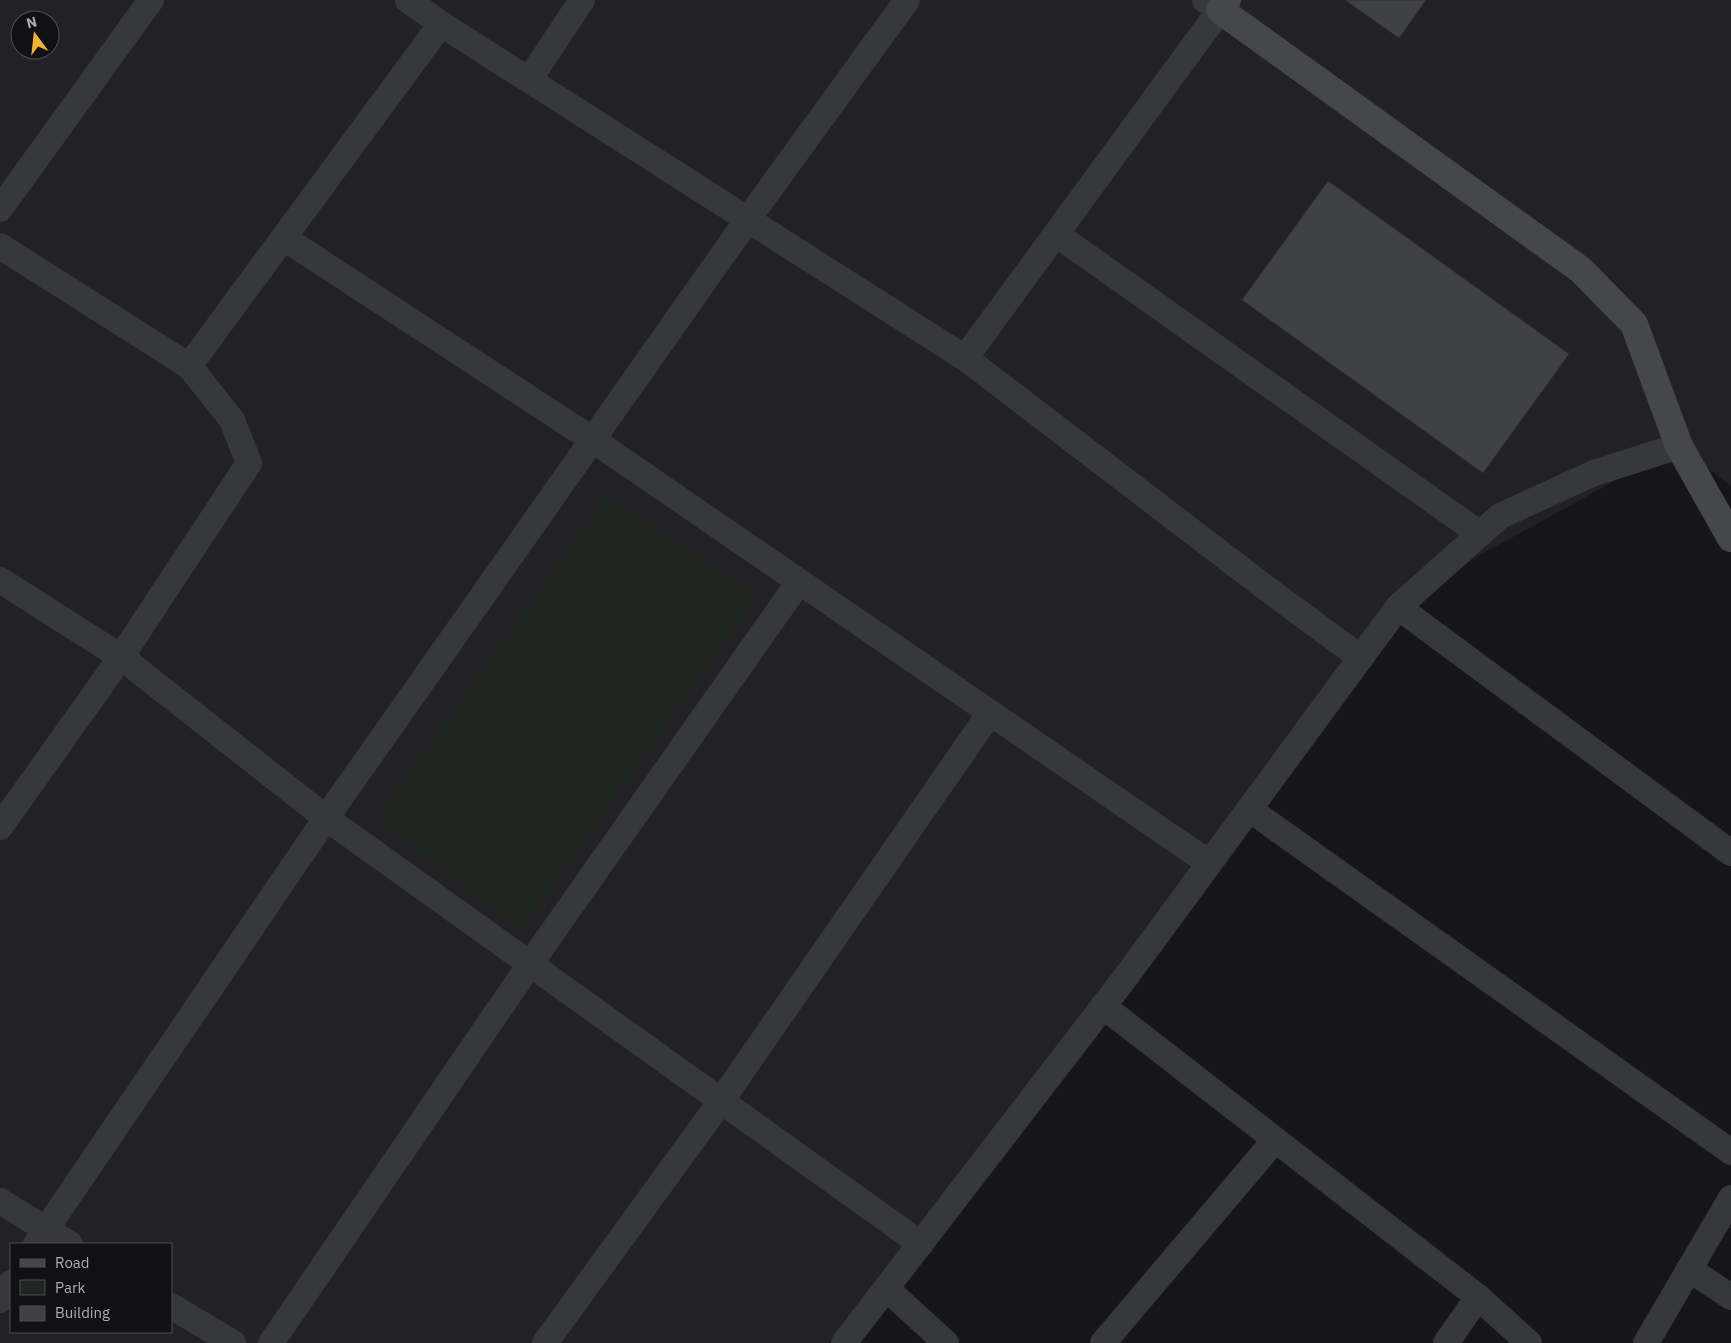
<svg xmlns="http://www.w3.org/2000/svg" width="1731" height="1343" font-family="'IBM Plex Sans',sans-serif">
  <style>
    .built { fill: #222225; fill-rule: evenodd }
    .green { fill: #1e261f }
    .building { fill: #404145; stroke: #303034 }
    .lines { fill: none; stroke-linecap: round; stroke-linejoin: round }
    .street { stroke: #37383d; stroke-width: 26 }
    .secondary { stroke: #45474d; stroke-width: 28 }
  </style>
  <rect width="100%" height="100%" fill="#161618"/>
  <path class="built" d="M0,0H1731V486L1678,446L1417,590L921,1244L829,1343H0ZM20,20H50V50H20ZM11,1244H171V1332H11Z"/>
  <path class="green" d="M608,497L756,596L521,929L378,818Z"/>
  <g class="building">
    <path d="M1345,0H1426L1399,38Z"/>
    <path d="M1328,181L1569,354L1483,473L1242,300Z"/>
  </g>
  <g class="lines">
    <g class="street">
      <path d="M408,0L441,24L965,358L1270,591L1361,658"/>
      <path d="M529,80L582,0"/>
      <path d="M0,209L151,0"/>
      <path d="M1056,234L1480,534"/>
      <path d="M284,238L593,440L1209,863"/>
      <path d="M0,246L189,366L232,420L249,463L121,657L0,827"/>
      <path d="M965,358L1220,10L1205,0"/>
      <path d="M189,366L441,24"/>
      <path d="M0,580L121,657L326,818L921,1244"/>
      <path d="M1398,607L1731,853"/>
      <path d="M1249,809L1731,1152"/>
      <path d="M1103,1006L1478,1297L1529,1343"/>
      <path d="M0,1201L70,1244"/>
      <path d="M36,1244L326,818L748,219L907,0"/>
      <path d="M1689,1269L1731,1297"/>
      <path d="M887,1289L946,1343"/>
      <path d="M0,1300L11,1283"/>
      <path d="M171,1306L233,1343"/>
      <path d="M271,1343L530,964L799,582"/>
      <path d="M545,1343L721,1101L990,713"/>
      <path d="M844,1343L1125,978L1398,607L1500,516L1594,473L1679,446"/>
      <path d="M1103,1343L1275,1140"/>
      <path d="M1446,1343L1478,1297"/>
      <path d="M1646,1343L1731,1198"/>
    </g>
    <path class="secondary" d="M1227,0L1220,10L1581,270L1634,324L1679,446L1731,538"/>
  </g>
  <rect x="10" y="1243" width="162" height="90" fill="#111113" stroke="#4d4f55"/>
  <rect x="20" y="1259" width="25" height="8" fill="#45474d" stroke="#4d4f55"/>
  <text x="55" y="1268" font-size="15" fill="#a8adb8">Road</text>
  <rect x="20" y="1280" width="25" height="15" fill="#1e261f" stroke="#4d4f55"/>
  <text x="55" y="1293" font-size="15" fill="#a8adb8">Park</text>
  <rect x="20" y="1306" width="25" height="15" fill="#404145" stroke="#4d4f55"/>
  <text x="55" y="1318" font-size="15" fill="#a8adb8">Building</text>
  <g transform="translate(35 35) rotate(345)"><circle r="24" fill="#111113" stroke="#4d4f55"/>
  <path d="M0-4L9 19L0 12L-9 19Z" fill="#f2b134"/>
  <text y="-8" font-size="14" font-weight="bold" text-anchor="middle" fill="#a8adb8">N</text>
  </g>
</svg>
